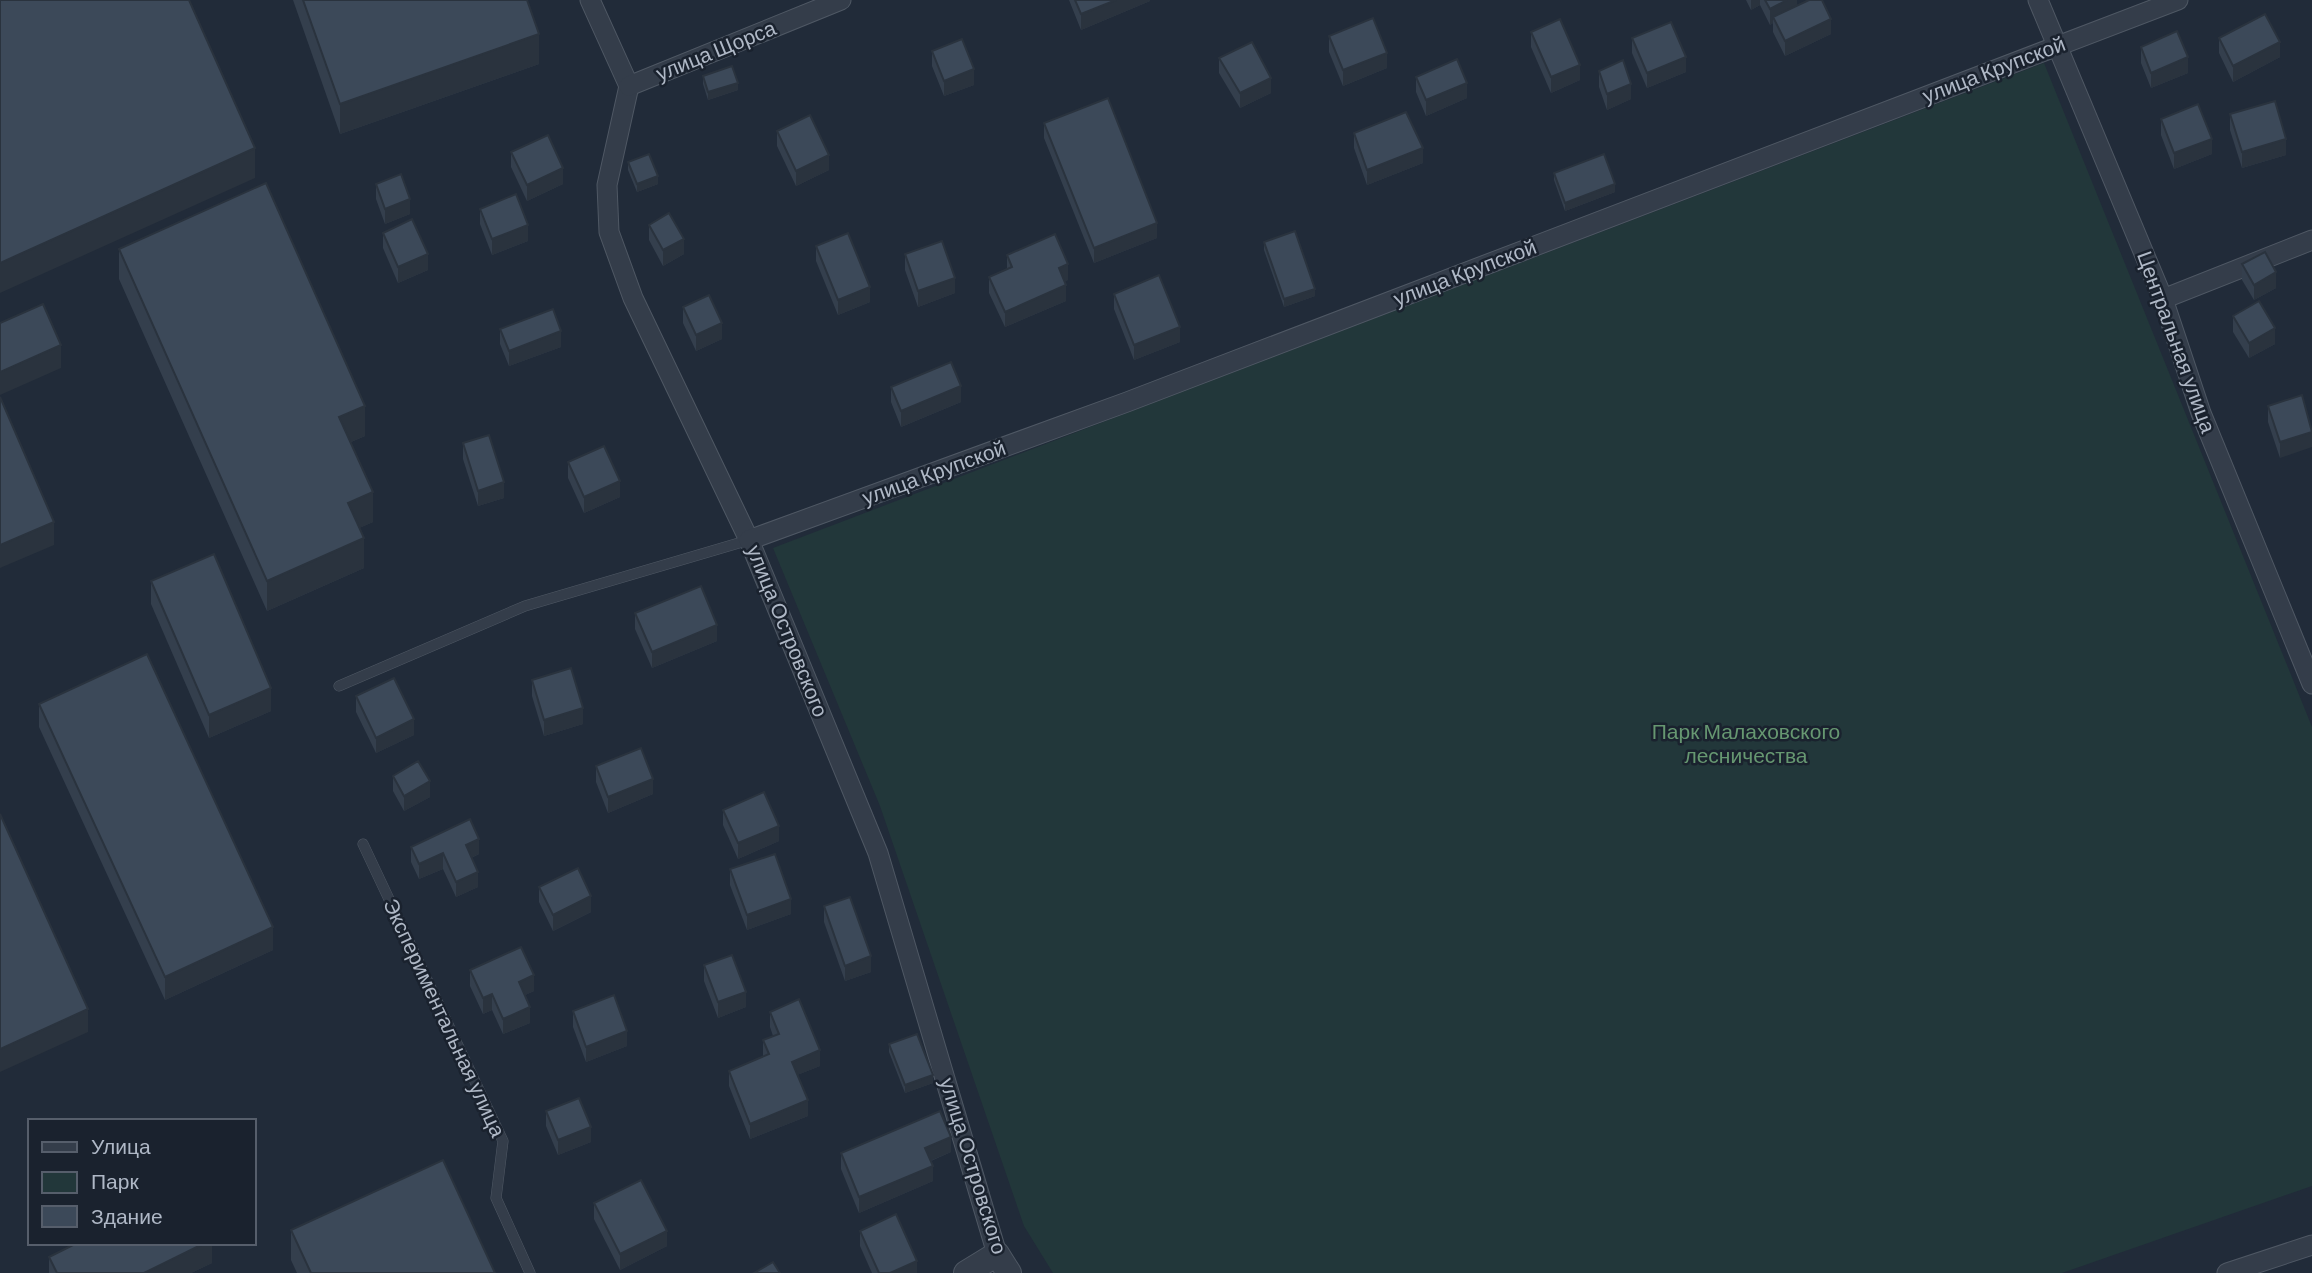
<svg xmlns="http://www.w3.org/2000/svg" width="2312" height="1273" font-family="Barlow,sans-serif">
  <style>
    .green { fill: #22373a }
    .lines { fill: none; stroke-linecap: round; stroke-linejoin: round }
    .service-casing { stroke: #4f5864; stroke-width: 11 }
    .minor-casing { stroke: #4f5864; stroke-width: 21 }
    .tertiary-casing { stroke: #4f5864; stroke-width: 26 }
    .service { stroke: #343d4a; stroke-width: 10 }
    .minor { stroke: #343d4a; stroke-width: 19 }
    .tertiary { stroke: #343d4a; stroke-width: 24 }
    .wall { fill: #343f4d }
    .shaded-wall { fill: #2a333e }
    .building { fill: #3c4959; stroke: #2a333e; stroke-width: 2 }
    .labels { text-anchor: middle; stroke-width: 5; stroke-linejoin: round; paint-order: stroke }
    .street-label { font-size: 21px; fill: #afb8c6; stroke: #1a222e }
    .park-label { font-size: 21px; fill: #669771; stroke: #1a222e }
  </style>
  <rect width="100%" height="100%" fill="#212b39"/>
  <path class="green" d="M2044,63L2312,727V1186L2062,1273H1053L1024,1226L880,806L773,548Z"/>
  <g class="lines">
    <defs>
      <g id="service">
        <path d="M339,686L525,606L749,540"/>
        <path d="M363,844L503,1141L496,1198L530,1273"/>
      </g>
      <g id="minor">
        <path d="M590,0L629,86L607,185L609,232L633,298L749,540L878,853L997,1254"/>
        <path d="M2038,0L2163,299L2201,413L2312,684"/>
        <path d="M629,86L841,0"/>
        <path d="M2163,299L2312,240"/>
        <path d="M749,540L1127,402L2178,0"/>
        <path d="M2227,1273L2312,1245"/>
      </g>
      <path id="tertiary" d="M966,1273L997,1254L1009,1273"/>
    </defs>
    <use href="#service" class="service-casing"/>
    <use href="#minor" class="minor-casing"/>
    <use href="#tertiary" class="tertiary-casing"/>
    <use href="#service" class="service"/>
    <use href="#minor" class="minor"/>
    <use href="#tertiary" class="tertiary"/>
  </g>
  <g class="wall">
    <path d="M293,0H527L539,64L340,134Z"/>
    <path d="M1069,0H1150V1L1081,30Z"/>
    <path d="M1746,0H1797V6L1831,34L1785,56L1773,32V23L1770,25L1760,5L1751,10Z"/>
    <path d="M1531,32L1580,80L1551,93L1531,47Z"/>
    <path d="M1329,36L1387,68L1343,86L1329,52Z"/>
    <path d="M1632,38L1686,72L1647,88L1632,53Z"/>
    <path d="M2219,38L2280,57L2233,82L2219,53Z"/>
    <path d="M2141,47L2188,73L2151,88L2141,63Z"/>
    <path d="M932,51L974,85L944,96L932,66Z"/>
    <path d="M1219,58L1271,93L1240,108L1219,73Z"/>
    <path d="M1599,71L1631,99L1607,110L1599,87Z"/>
    <path d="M703,76L738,90L708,100L703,84Z"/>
    <path d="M1416,77L1467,98L1426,116L1416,92Z"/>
    <path d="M2230,114L2286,155L2242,168L2230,130Z"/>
    <path d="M2161,119L2212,154L2174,169L2161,135Z"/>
    <path d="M1044,123L1157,238L1094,263L1044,138Z"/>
    <path d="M777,131L829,170L796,186L777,146Z"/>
    <path d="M1354,133L1423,163L1367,185L1354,148Z"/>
    <path d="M511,152L563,184L527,201L511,167Z"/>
    <path d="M628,162L658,184L637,192L628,170Z"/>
    <path d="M1554,173L1615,192L1565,211L1554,180Z"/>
    <path d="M376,184L410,214L385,224L376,199Z"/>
    <path d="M480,209L528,241L492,255L480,224Z"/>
    <path d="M649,225L684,254L663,266L649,240Z"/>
    <path d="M383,233L428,270L398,283L383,248Z"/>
    <path d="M1264,242L1315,296L1284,307L1264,250Z"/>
    <path d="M816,246L870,302L838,315L816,261Z"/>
    <path d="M119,249L365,436L351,442L373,522L359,528L364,568L267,611L119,279Z"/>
    <path d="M905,254L955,293L918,307L905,270Z"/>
    <path d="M1007,255L1068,280L1064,281L1066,301L1005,327L989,293V277L1007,269Z"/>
    <path d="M2242,264L2276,288L2254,300L2242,280Z"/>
    <path d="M1114,294L1180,342L1134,360L1114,309Z"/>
    <path d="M683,307L722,339L696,351L683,323Z"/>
    <path d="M2233,316L2275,344L2249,358L2233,332Z"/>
    <path d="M500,329L561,347L509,366L500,344Z"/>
    <path d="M891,387L961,402L901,427L891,402Z"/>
    <path d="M2302,395L2280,458L2268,422V406Z"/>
    <path d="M463,443L504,498L478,506L463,459Z"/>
    <path d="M568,462L620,497L584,513L568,478Z"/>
    <path d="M151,581L271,711L209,738L151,604Z"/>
    <path d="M635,613L717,641L652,668L635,629Z"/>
    <path d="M532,680L583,724L544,736L532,696Z"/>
    <path d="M356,696L414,735L376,753L356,712Z"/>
    <path d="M39,704L273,950L165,1000L39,727Z"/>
    <path d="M596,766L653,794L608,813L596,782Z"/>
    <path d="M393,776L430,797L404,811L393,791Z"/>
    <path d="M723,810L779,841L738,859L723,825Z"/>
    <path d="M411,847L479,854L471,858L478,887L456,897L443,869L419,879L411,862Z"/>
    <path d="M730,869L791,914L747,930L730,885Z"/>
    <path d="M539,887L591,912L553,931L539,902Z"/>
    <path d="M824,906L871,972L845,981L824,922Z"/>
    <path d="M704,965L746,1007L718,1018L704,981Z"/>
    <path d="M470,970L534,991L525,995L530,1023L503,1034L492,1010L483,1014L470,986Z"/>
    <path d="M573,1011L627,1046L586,1062L573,1027Z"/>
    <path d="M770,1012L820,1066L797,1075L808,1116L750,1139L729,1086V1071L763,1056V1040L773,1036L770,1027Z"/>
    <path d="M889,1044L933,1083L905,1093L889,1052Z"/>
    <path d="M546,1111L591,1142L558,1155L546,1126Z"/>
    <path d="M951,1152L931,1161L933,1181L859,1213L841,1169V1153Z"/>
    <path d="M594,1203L667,1246L620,1270L594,1219Z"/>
    <path d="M291,1230L495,1273H297L291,1260Z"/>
    <path d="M860,1231L917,1273H872L860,1246Z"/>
    <path d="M212,1243V1263L191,1273H49V1257Z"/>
  </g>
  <g class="shaded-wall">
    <path d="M1116,0H1150V1L1081,30V14Z"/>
    <path d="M1751,0H1760V5L1751,10Z"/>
    <path d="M1787,0H1797V11L1773,17V23L1770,25V9Z"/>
    <path d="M1831,19V34L1785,56V41Z"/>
    <path d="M539,34V64L340,134V104Z"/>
    <path d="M2280,42V57L2233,82V66Z"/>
    <path d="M1387,53V68L1343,86V70Z"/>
    <path d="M1686,57V72L1647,88V73Z"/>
    <path d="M2188,57V73L2151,88V73Z"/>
    <path d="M1580,65V80L1551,93V77Z"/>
    <path d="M974,69V85L944,96V81Z"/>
    <path d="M1271,78V93L1240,108V93Z"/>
    <path d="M738,83V90L708,100V92Z"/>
    <path d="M1467,83V98L1426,116V100Z"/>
    <path d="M1631,84V99L1607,110V94Z"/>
    <path d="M2212,139V154L2174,169V153Z"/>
    <path d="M2286,139V155L2242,168V152Z"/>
    <path d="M255,148V178L0,293V263Z"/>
    <path d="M1423,148V163L1367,185V170Z"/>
    <path d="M829,155V170L796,186V171Z"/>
    <path d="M563,168V184L527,201V185Z"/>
    <path d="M658,176V184L637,192V184Z"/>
    <path d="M1615,184V192L1565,211V203Z"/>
    <path d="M410,199V214L385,224V209Z"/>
    <path d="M1157,223V238L1094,263V248Z"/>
    <path d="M528,225V241L492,255V239Z"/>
    <path d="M684,239V254L663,266V250Z"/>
    <path d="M428,254V270L398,283V267Z"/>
    <path d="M1068,264V280L1059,284V268Z"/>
    <path d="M2276,272V288L2254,300V285Z"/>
    <path d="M955,278V293L918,307V291Z"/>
    <path d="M1066,285V301L1005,327V312Z"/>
    <path d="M870,287V302L838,315V300Z"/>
    <path d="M1315,289V296L1284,307V299Z"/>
    <path d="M722,323V339L696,351V335Z"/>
    <path d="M1180,327V342L1134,360V345Z"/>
    <path d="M2275,328V344L2249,358V343Z"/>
    <path d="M561,331V347L509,366V351Z"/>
    <path d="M61,345V368L0,395V372Z"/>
    <path d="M961,386V402L901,427V411Z"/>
    <path d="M365,406V436L339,447V417Z"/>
    <path d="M2312,432V447L2280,458V442Z"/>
    <path d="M620,481V497L584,513V497Z"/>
    <path d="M504,482V498L478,506V491Z"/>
    <path d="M373,492V522L348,533V503Z"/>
    <path d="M54,522V545L0,568V545Z"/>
    <path d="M364,538V568L267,611V581Z"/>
    <path d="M717,625V641L652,668V652Z"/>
    <path d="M271,688V711L209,738V715Z"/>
    <path d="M583,708V724L544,736V720Z"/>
    <path d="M414,719V735L376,753V738Z"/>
    <path d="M653,779V794L608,813V797Z"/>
    <path d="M430,781V797L404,811V796Z"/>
    <path d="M779,826V841L738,859V843Z"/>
    <path d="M479,839V854L466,860V845Z"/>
    <path d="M443,853V869L419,879V864Z"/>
    <path d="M478,872V887L456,897V882Z"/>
    <path d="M591,896V912L553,931V915Z"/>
    <path d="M791,899V914L747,930V915Z"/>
    <path d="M273,927V950L165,1000V977Z"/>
    <path d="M871,956V972L845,981V966Z"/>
    <path d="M534,975V991L519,998V982Z"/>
    <path d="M746,992V1007L718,1018V1002Z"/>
    <path d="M492,994V1010L483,1014V998Z"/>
    <path d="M530,1007V1023L503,1034V1019Z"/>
    <path d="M88,1009V1032L0,1072V1049Z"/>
    <path d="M627,1031V1046L586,1062V1047Z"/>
    <path d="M820,1050V1066L792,1077V1062Z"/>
    <path d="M933,1075V1083L905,1093V1085Z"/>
    <path d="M808,1100V1116L750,1139V1124Z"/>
    <path d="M591,1127V1142L558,1155V1140Z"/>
    <path d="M951,1137V1152L925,1163V1148Z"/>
    <path d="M933,1166V1181L859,1213V1197Z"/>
    <path d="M667,1231V1246L620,1270V1254Z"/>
    <path d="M205,1243H212V1263L191,1273H144Z"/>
    <path d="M917,1261V1273H890Z"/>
  </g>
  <g class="building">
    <path d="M0,0H189L255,148L0,263Z"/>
    <path d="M303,0H527L539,34L340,104Z"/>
    <path d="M1075,0H1116L1081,14Z"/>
    <path d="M1765,0H1787L1770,9Z"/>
    <path d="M1809,0H1822L1831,19L1785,41L1773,17Z"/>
    <path d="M2265,14L2280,42L2233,66L2219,38Z"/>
    <path d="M1373,18L1387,53L1343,70L1329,36Z"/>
    <path d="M1560,19L1580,65L1551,77L1531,32Z"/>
    <path d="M1671,22L1686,57L1647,73L1632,38Z"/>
    <path d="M2177,31L2188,57L2151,73L2141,47Z"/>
    <path d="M962,39L974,69L944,81L932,51Z"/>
    <path d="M1252,42L1271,78L1240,93L1219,58Z"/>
    <path d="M1457,59L1467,83L1426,100L1416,77Z"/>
    <path d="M1623,60L1631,84L1607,94L1599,71Z"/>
    <path d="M732,66L738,83L708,92L703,76Z"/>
    <path d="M1108,98L1157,223L1094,248L1044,123Z"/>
    <path d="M2275,101L2286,139L2242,152L2230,114Z"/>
    <path d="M2198,104L2212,139L2174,153L2161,119Z"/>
    <path d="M1406,112L1423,148L1367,170L1354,133Z"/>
    <path d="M810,115L829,155L796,171L777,131Z"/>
    <path d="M548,135L563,168L527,185L511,152Z"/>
    <path d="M649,154L658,176L637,184L628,162Z"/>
    <path d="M1604,154L1615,184L1565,203L1554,173Z"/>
    <path d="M401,174L410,199L385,209L376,184Z"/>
    <path d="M266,183L365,406L339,417L373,492L348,503L364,538L267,581L119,249Z"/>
    <path d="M516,194L528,225L492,239L480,209Z"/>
    <path d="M669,213L684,239L663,250L649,225Z"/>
    <path d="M412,219L428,254L398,267L383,233Z"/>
    <path d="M1295,231L1315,289L1284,299L1264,242Z"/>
    <path d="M848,233L870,287L838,300L816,246Z"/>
    <path d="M1055,234L1068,264L1059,268L1066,285L1005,312L989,277L1012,267L1007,255Z"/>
    <path d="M942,241L955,278L918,291L905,254Z"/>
    <path d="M2265,252L2276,272L2254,285L2242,264Z"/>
    <path d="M1159,275L1180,327L1134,345L1114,294Z"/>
    <path d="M709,295L722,323L696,335L683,307Z"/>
    <path d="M2259,301L2275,328L2249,343L2233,316Z"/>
    <path d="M43,304L61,345L0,372V323Z"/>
    <path d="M553,309L561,331L509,351L500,329Z"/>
    <path d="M951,362L961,386L901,411L891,387Z"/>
    <path d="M2302,395L2312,432L2280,442L2268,406Z"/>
    <path d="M0,397L54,522L0,545Z"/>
    <path d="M489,435L504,482L478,491L463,443Z"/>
    <path d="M604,446L620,481L584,497L568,462Z"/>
    <path d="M214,554L271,688L209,715L151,581Z"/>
    <path d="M701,586L717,625L652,652L635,613Z"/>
    <path d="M147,654L273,927L165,977L39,704Z"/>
    <path d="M571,668L583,708L544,720L532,680Z"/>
    <path d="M394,678L414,719L376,738L356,696Z"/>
    <path d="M641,748L653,779L608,797L596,766Z"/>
    <path d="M418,761L430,781L404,796L393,776Z"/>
    <path d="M764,792L779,826L738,843L723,810Z"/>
    <path d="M0,814L88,1009L0,1049Z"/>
    <path d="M470,819L479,839L466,845L478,872L456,882L443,853L419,864L411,847Z"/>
    <path d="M775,854L791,899L747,915L730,869Z"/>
    <path d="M578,868L591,896L553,915L539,887Z"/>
    <path d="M850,897L871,956L845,966L824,906Z"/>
    <path d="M521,947L534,975L519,982L530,1007L503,1019L492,994L483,998L470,970Z"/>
    <path d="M732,955L746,992L718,1002L704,965Z"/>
    <path d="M614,995L627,1031L586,1047L573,1011Z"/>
    <path d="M799,999L820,1050L792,1062L808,1100L750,1124L729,1071L769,1054L763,1040L779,1034L770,1012Z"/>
    <path d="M917,1034L933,1075L905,1085L889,1044Z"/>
    <path d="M579,1098L591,1127L558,1140L546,1111Z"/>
    <path d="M940,1111L951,1137L925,1148L933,1166L859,1197L841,1153Z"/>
    <path d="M443,1160L495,1273H311L291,1230Z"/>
    <path d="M641,1180L667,1231L620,1254L594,1203Z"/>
    <path d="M896,1214L917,1261L890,1273H879L860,1231Z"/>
    <path d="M77,1243H205L144,1273H57L49,1257Z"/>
    <path d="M773,1262L780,1273H754Z"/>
  </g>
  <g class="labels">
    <g class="street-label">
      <text transform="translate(716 51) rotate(-22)" y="7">улица Щорса</text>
      <text transform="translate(1994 70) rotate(-21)" y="7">улица Крупской</text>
      <text transform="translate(1465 273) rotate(-21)" y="7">улица Крупской</text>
      <text transform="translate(2176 342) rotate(70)" y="7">Центральная улица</text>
      <text transform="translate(934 473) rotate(-20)" y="7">улица Крупской</text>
      <text transform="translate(787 631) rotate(68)" y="7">улица Островского</text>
      <text transform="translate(444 1018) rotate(65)" y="7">Экспериментальная улица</text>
      <text transform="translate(973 1166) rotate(73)" y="7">улица Островского</text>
    </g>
    <g class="park-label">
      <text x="1746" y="739">Парк Малаховского<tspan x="1746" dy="24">лесничества</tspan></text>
    </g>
  </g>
  <rect x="28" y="1119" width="228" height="126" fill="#1a222e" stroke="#565e6b" stroke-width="2"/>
  <rect x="42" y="1142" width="35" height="10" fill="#343d4a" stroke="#565e6b" stroke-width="2"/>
  <text x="91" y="1154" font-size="21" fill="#afb8c6">Улица</text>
  <rect x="42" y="1172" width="35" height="21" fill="#22373a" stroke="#565e6b" stroke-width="2"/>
  <text x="91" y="1189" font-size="21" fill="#afb8c6">Парк</text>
  <rect x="42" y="1206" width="35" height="21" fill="#3c4959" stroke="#565e6b" stroke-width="2"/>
  <text x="91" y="1224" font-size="21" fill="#afb8c6">Здание</text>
</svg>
